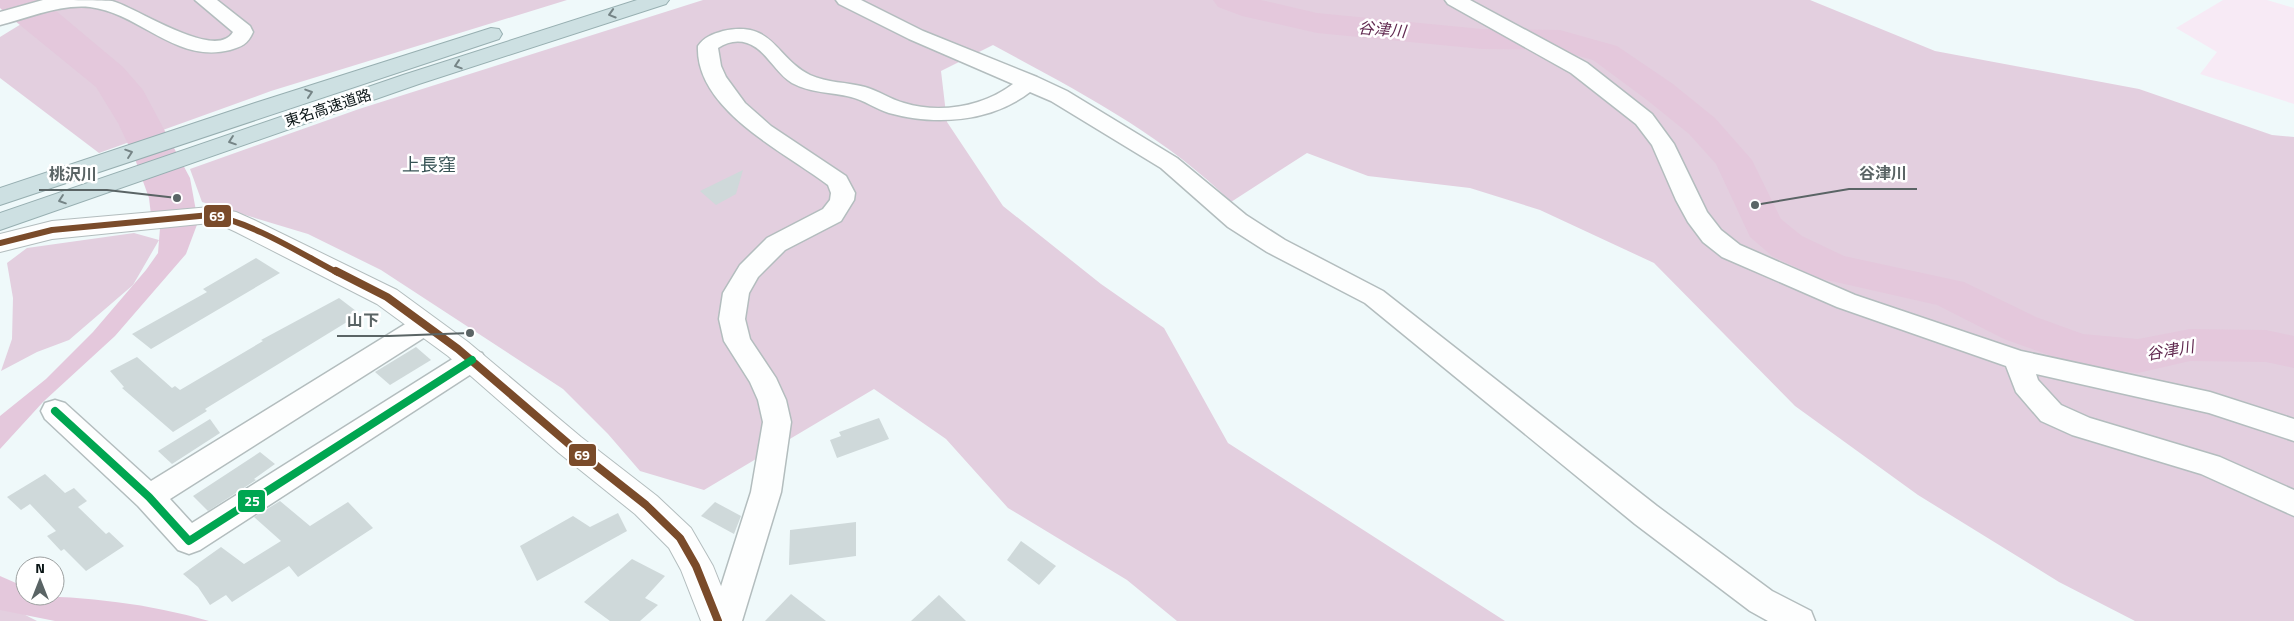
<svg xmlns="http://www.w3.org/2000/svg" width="2294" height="621" font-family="'Titillium Web','Noto Sans JP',sans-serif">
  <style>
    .green { fill: #f7eaf5 }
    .forest { fill: #e3cfdf }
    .water { fill: #e4c8dc }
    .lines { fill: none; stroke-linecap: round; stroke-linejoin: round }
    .river { fill: #e4c8dc; fill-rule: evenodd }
    .building { fill: #cfd9da }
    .minor-casing { stroke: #b3bdbe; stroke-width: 3 }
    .tertiary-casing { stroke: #b3bdbe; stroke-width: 2 }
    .motorway-casing { stroke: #97afb1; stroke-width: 2 }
    .minor { fill: #fdfefe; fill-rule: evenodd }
    .tertiary { fill: #fdfefe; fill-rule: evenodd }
    .motorway { fill: #cde0e2; fill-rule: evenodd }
    .bus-1-far1-casing { stroke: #fff; stroke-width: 9 }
    .bus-1-casing { stroke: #fff; stroke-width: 12 }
    .bus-2-casing { stroke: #fff; stroke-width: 12 }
    .bus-1-far1 { stroke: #7a4b2a; stroke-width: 6 }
    .bus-1 { stroke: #7a4b2a; stroke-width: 8 }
    .bus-2 { stroke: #00a651; stroke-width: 8 }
    .oneway { stroke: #758486 }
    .labels { text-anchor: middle; stroke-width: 5; stroke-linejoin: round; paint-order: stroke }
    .street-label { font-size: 15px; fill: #091415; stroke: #fff }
    .water-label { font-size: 16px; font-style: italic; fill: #622b51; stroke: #fff }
    .quarter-label { font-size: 18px; fill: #395456; stroke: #fff }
    .leader { fill: none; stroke: #5a6465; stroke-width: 2 }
    .callout-dot { fill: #5a6465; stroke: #fff; stroke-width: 2 }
    .callout-label { font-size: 16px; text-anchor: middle; font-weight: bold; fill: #5a6465; stroke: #fff; stroke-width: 5; stroke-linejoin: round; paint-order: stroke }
    .line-badge { stroke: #fff; stroke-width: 2 }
    .badge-label { font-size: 14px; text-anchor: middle; font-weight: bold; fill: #fff }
  </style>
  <rect width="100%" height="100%" fill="#eff9fa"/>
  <path class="green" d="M2223,0H2267L2294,8V104L2200,74L2217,52L2176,28Z"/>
  <g class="forest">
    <path d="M56,0H567L271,91L99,153L0,78V37L57,2Z"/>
    <path d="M703,0H1810L1935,51L2139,89L2272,135L2294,137V621H2135L2059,582L1918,495L1795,406L1654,263L1540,210L1470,188L1368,176L1307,153L1231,202C1164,135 1076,90 993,45L941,71L947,122L1003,206L1101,284L1164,328L1228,443L1505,621H1177L1127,580L1008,508L946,439L874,389L704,490L640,471L608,434L563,389L381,270L308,234L202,202L190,169L359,109Z"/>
    <path d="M134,233L159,240L133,285L69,340L37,352L1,371L12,339L13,298L7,263L27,248Z"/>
    <path d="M0,602L37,621H0Z"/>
  </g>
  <g class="water">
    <path d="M0,0H43L123,67L143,90L190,178L198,222L186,254L115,336L43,402L0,449V416L46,379L93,332L146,270L158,253L160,228L151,215L149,198L135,159L118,123L96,87L4,12L0,8Z"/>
    <path d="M0,576L25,587V596C85,596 150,604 209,621H55L0,610Z"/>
  </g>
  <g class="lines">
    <path class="river" d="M1213,0H1261L1317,13L1482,29L1560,30L1617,46L1673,84L1715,118L1752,160L1781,219L1802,236L1844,256L1964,282L2036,317L2083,334L2138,339L2190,329L2266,330L2294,336V368L2266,362L2190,361L2138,373L2079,366L2004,339L1937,305L1818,278L1772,256L1750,237L1716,164L1689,134L1647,100L1593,60L1558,50L1482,49L1317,33L1242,16L1218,7Z"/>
  </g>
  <g class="building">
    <path d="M743,170L736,194L716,205L700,191Z"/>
    <path d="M256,258L280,273L151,349L132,334L207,292L203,289Z"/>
    <path d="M339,298L360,314L205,409L207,411L173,432L122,388L124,387L110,371L137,357L172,388L175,386L180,390L263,341L261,340Z"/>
    <path d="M416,347L431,360L390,385L375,372Z"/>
    <path d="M879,418L889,439L837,458L830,440L841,436L839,432Z"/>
    <path d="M210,419L220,433L172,464L158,451Z"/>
    <path d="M260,452L275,464L254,479L256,480L208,511L193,496Z"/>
    <path d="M45,474L65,493L74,488L87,501L78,507L106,534L109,532L124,546L86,571L64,549L61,551L47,536L56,531L30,504L21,510L7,497Z"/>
    <path d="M280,501L310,526L348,502L373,528L298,577L289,566L232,602L226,595L210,605L198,587L183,574L221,547L244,564L281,541L254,517Z"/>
    <path d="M715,502L741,516L734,534L701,516Z"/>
    <path d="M618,513L627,531L537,581L520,546L573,516L590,527Z"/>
    <path d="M856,522V556L789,565L790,530Z"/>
    <path d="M1021,541L1056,566L1039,585L1007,560Z"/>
    <path d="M632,559L665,576L645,598L658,605L640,621H610L584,602Z"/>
    <path d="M791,594L826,621H765Z"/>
    <path d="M939,595L966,621H911Z"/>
  </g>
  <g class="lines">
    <defs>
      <g id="minor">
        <path d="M43,0C60,0 97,0 112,1C136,7 216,62 233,32L195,0H217L250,26L253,32C248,44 241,47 230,50C176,64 140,13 90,7C59,4 29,18 0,25V12Z"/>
        <path d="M836,0H861L923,31L1037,77L1067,91L1177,158L1246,215L1285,240L1383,291L1657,506L1772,591L1811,611L1815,621H1768L1750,611L1635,524L1365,303L1267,252L1228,227L1161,168L1051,101L1030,92C991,122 936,126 889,113C876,109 864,100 851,97C831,92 810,93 792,83C775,73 766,49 747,43C737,40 727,42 718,48L721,66L726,77L745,103L771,126L846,176L855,193L854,200L841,221L785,250L758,277L749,293L745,319L750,339L776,378L786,400L791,422L781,492L742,621H710L751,492L763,422L758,400L750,382L724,341L719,319L723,293L740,265L767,238L823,209L830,200L831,193L828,185C785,152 695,110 698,46C704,37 713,34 723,31C774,20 775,58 810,75C827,83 847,82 865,87C879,91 890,99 904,103C939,114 983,107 1013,84L909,39L839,4Z"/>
        <path d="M1445,0H1470L1587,63L1652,114L1674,144L1707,212L1721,230L1740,245L1855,295L2021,351L2210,392L2294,419V441L2209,413L2036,374L2038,380L2061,405L2090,418L2220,457L2294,490V516L2201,474L2072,435L2041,421L2016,392L2006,366L1837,307L1722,257L1703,242L1688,222L1676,200L1652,145L1636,124L1571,73L1448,4Z"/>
        <path d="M424,316L433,318L437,325L433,332L170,499L192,523L462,353L472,350L482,353L486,360L482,367L200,550L189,554L178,550L138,506L45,419L41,411L45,403L55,400L65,403L151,481L415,318Z"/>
      </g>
      <path id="tertiary" d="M210,207L236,212L254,220L397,290L468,342L581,437L657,496L691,528L713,566L735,621H701L681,570L669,548L635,514L559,453L448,356L377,304L236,232L221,225L210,223L52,239L0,252V234L52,221Z"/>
      <g id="motorway">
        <path d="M637,0H669L666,4L419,84L0,230V213L403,75Z"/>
        <path d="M491,28L499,29L502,34L499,39L0,205V188L255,103Z"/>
      </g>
    </defs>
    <use href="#minor" class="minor-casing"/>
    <use href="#tertiary" class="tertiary-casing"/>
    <use href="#motorway" class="motorway-casing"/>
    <use href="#minor" class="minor"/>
    <use href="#tertiary" class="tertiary"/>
    <use href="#motorway" class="motorway"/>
    <defs>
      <path id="bus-1-far1" d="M0,243L52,230L210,215C251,222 300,253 338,273"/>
      <path id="bus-1" d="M336,271L387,297L458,349L570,445L646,505L680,538L696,566L718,621"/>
      <path id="bus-2" d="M55,411L149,497L189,541L472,360"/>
    </defs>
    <use href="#bus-1-far1" class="bus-1-far1-casing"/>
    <use href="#bus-1" class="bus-1-casing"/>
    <use href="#bus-2" class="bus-2-casing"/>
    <use href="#bus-1-far1" class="bus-1-far1"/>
    <use href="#bus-1" class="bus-1"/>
    <use href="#bus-2" class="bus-2"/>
  </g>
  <defs><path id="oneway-chevron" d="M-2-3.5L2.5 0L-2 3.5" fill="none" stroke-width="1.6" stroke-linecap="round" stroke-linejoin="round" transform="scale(1.25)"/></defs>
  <g class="oneway">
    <use href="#oneway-chevron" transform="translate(612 14) rotate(163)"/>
    <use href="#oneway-chevron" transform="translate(458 65) rotate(162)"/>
    <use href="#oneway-chevron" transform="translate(309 93) rotate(-18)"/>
    <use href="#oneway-chevron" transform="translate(232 141) rotate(161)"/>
    <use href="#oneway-chevron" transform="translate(129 153) rotate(-19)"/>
    <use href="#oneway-chevron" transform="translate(62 200) rotate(161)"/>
  </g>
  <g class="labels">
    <g class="street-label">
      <text transform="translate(328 108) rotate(-18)" y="5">東名高速道路</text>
    </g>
    <g class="water-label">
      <text transform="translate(1382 29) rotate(5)" y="6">谷津川</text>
      <text transform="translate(2170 350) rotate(-10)" y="6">谷津川</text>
    </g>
    <g class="quarter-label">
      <text x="429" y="171">上長窪</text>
    </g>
  </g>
  <path class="leader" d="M1755 205L1849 189H1917M177 198L107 190H39M470 333L389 336H337"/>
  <g class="callout-dot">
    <circle cx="1755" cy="205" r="5"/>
    <circle cx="177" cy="198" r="5"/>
    <circle cx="470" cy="333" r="5"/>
  </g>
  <g class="callout-label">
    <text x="1883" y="179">谷津川</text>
    <text x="73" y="180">桃沢川</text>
    <text x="363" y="326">山下</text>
  </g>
  <g class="line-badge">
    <rect x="203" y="204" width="29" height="24" rx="5" fill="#7a4b2a"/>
    <rect x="568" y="443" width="29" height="24" rx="5" fill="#7a4b2a"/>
    <rect x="237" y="489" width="29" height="24" rx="5" fill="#00a651"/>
  </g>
  <g class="badge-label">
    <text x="217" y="221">69</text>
    <text x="582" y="460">69</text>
    <text x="252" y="506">25</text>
  </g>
  <g transform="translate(40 581)"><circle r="24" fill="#ffffff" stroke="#9da1a1"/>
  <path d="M0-4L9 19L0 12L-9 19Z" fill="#5a6465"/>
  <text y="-8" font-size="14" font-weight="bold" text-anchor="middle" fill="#091415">N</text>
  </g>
</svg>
